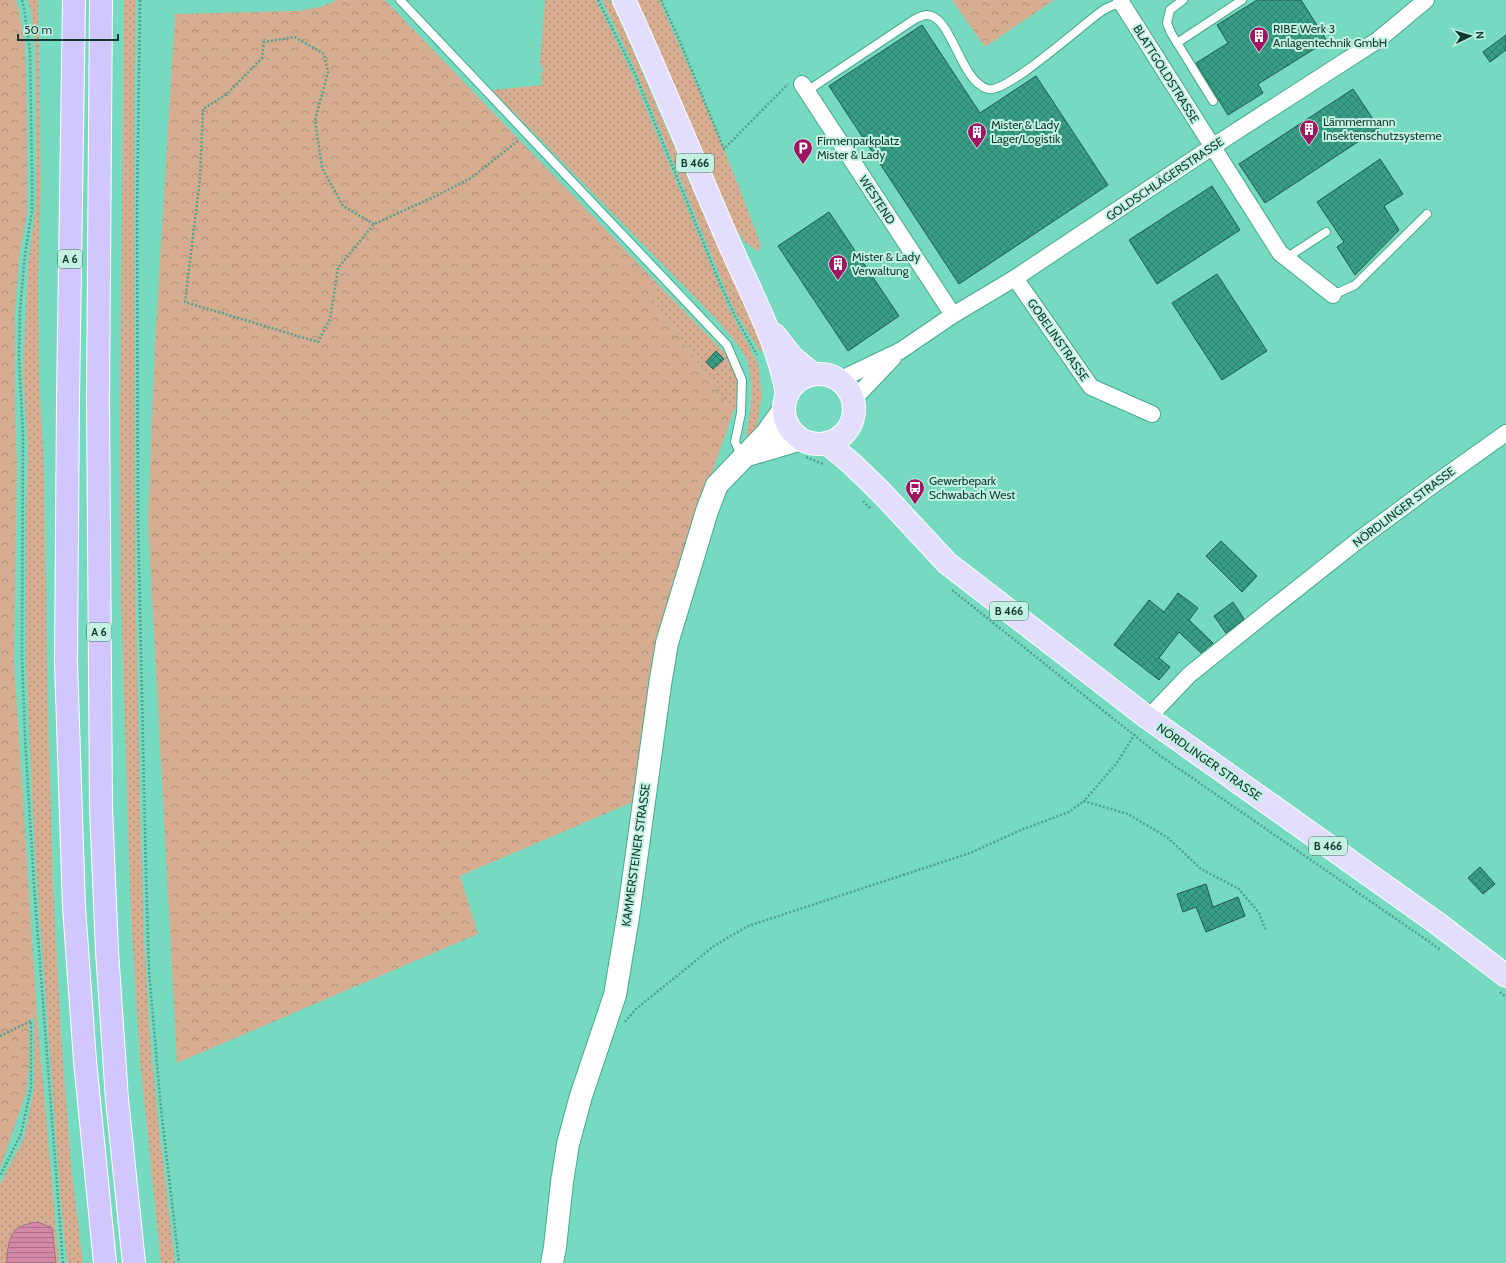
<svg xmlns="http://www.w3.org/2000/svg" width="1506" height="1263" font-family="Cabin,sans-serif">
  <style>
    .grass { fill: url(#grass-dots) }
    .forest { fill: url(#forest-crowns) }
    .water { fill: url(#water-rules); stroke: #997183 }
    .building { fill: url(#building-cross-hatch); stroke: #24594c }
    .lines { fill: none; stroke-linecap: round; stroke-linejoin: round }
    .lane-casing { stroke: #42a990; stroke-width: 10 }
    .street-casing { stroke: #42a990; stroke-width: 18 }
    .secondary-casing { stroke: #42a990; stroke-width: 24 }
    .primary-casing { stroke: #fff; stroke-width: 24 }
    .highway-casing { stroke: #fff; stroke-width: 24 }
    .path { stroke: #51a18d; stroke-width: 2.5; stroke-dasharray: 2 2; stroke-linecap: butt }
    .lane { stroke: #fff; stroke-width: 8 }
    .street { stroke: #fff; stroke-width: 16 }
    .secondary { stroke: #fff; stroke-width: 22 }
    .primary { stroke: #e3ddfe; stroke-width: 22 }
    .highway { stroke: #d1c6fe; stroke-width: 22 }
    .labels { text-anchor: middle; stroke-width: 4; stroke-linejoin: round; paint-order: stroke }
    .shield { fill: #c3f1e2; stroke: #447165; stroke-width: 1 }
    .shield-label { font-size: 11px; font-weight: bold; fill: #0e3a30 }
    .poi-label { font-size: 12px; fill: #0e3a30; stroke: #c3f1e2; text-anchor: start }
    .street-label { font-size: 12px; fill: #0e3a30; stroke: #c3f1e2 }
  </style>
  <defs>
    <pattern id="grass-dots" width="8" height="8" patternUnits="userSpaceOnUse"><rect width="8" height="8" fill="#d7ad92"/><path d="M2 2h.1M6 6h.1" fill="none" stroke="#ad8e78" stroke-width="1.8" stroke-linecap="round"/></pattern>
    <pattern id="forest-crowns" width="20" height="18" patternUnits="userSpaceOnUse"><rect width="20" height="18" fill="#d7ad92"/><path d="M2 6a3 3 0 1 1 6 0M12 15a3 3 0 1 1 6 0" fill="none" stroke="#ad8e78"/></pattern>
    <pattern id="water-rules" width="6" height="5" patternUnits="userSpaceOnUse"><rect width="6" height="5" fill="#d488a6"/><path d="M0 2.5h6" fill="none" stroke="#aa7088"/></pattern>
    <pattern id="building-cross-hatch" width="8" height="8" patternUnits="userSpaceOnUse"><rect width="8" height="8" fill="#389e86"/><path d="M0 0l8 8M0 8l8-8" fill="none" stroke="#2e826e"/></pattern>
  </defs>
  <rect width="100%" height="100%" fill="#76dac0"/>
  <g class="grass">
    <path d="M28,0H38L41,186L38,283L39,373L44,467L47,672L53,885L61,1034L71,1166L83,1263H67L61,1204L35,854L26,663V511L28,450L23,373L28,264L36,205V137L35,46L32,17Z"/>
    <path d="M124,0H136L134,96V307L135,565L140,807L144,939L150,1038L158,1120L175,1263H161L140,1059L131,918L121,599L120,425Z"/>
    <path d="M545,0H596L629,67L728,307L758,364L762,395L756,432L749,438L746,433C752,414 755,375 745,356C740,346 726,331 718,321L492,90L542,85L541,72H544L540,63Z"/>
    <path d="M602,0H610L616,11L705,218L761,342L762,349L761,353L734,310L632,62Z"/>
    <path d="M634,0H659C695,81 731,162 761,246L759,252L745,242L729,220Z"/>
    <path d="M658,284L724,352L734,368L738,382L739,403L733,412L653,299Z"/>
    <path d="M37,1016L59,1263H0V1184L24,1138L34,1089V1017Z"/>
  </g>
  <g class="forest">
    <path d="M0,0H16L19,10L25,45L27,119V214L19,257L15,316V408L17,466L14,661L37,1016L29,1020V1067L26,1093L0,1169Z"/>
    <path d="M337,0H385L658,284L653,299L733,412L688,543L635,801L460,876L478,934L177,1063L148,521L155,343L175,14L297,11L321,7Z"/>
    <path d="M952,0H1054L985,47Z"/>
  </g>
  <path class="water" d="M38,1222L52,1228L56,1263H7C6,1256 9,1237 14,1232C19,1225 30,1223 38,1222Z"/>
  <g class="building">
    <path d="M1257,0H1301L1327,41L1258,84L1263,93L1228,115L1196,63L1228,43L1217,25Z"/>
    <path d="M922,25L980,113L1036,76L1108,185L959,284L829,86Z"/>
    <path d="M1506,35V50L1490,62L1483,52Z"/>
    <path d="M1353,89L1379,128L1265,203L1239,164Z"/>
    <path d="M1380,159L1403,194L1384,206L1399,230L1355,275L1337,247L1344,242L1317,202Z"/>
    <path d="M1212,186L1240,230L1157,284L1129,240Z"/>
    <path d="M829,212L899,316L848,351L778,246Z"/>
    <path d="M1217,274L1267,351L1222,380L1172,303Z"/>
    <path d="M716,351L724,359L713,369L706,362Z"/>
    <path d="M1221,541L1257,576L1242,592L1206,556Z"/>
    <path d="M1178,593L1198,608L1189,620L1213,643L1201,653L1179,632L1159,658L1170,667L1159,680L1114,645L1149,600L1164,612Z"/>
    <path d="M1233,602L1244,619L1226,633L1214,616Z"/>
    <path d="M1480,867L1495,884L1483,894L1468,878Z"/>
    <path d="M1206,884L1213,907L1238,897L1245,916L1206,932L1196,907L1183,912L1177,894Z"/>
  </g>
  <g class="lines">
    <defs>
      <g id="lane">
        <path d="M400,0L727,345L742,380L741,413L735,442L742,456"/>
        <path d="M1183,0L1170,10L1167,23L1171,33L1213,101"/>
        <path d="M1177,43L1242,0"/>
        <path d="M807,91L915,19C918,18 923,15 926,15C952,14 959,81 988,89C1006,94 1083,24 1102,11C1107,7 1115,5 1121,2"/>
        <path d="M1286,258L1326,232"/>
        <path d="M1333,295L1355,285L1427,214"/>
      </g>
      <g id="street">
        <path d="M1121,0V2L1280,253L1333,295"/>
        <path d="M802,84L953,315"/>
        <path d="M1015,278L1091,387L1152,414"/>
        <path d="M839,380L900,351L953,315L1015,278L1212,147L1378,40L1426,0"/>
        <path d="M853,400L893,358"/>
        <path d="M1148,718L1189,675L1250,626L1356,542L1433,485L1506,433"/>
      </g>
      <g id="secondary">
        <path d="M744,456L802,439"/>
        <path d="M552,1263L555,1247L562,1182L568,1144L581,1096L615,995L629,911L660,685L667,643L707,511L717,485L767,433L784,409"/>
      </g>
      <g id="primary">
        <path d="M624,0C660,78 692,157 726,236C748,288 777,338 787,394"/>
        <path d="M775,335L792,357L813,374"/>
        <circle cx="819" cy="409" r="35"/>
        <path d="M827,443L851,463L881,492L947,563L1148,718L1437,923L1506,976"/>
      </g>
      <g id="highway">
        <path d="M74,0L68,400L66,662L74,907L85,1061L105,1263"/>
        <path d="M101,0L98,399L101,807L107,951L117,1099L134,1263"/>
      </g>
    </defs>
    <use href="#lane" class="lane-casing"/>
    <use href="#street" class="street-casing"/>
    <use href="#secondary" class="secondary-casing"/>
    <use href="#primary" class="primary-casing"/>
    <use href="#highway" class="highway-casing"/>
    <g class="path">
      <path d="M22,0L24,8L30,51L32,175V211L25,254L20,310L19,359L23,434L22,656L25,738L34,885L63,1263"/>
      <path d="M140,0L137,213L138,520L146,875L149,971L161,1109L179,1263"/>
      <path d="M598,0L635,74L719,281L735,316L757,355"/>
      <path d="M661,0L679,39L724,149L788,84"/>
      <path d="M374,224L343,206L322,168L315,120L328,72L324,54L295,37L264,42L262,58L227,94L203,109L200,179L185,302L318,342L330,319L338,268L374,224L436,196L471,178L519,140"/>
      <path d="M806,457L823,464"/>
      <path d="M863,501L871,509"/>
      <path d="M952,590L1159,755L1441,950"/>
      <path d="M1135,734L1116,764L1084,801L1128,814L1168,838L1201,869L1239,889L1259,913L1266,931"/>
      <path d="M1500,992L1506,997"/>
      <path d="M625,1022L636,1009L714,946L748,926L970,853L1021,830L1069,812L1084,801"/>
      <path d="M0,1036L31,1021V1088L21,1134L0,1176"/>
    </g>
    <use href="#lane" class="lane"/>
    <use href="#street" class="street"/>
    <use href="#secondary" class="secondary"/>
    <use href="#primary" class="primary"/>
    <use href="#highway" class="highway"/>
  </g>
  <defs>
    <symbol id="building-pin" viewBox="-11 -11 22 30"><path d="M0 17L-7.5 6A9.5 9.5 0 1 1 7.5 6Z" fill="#9f1561" stroke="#c3f1e2"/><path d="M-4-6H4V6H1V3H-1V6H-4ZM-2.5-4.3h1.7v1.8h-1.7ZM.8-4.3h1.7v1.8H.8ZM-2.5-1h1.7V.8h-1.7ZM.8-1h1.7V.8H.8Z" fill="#fff"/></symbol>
    <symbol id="parking-pin" viewBox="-11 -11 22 30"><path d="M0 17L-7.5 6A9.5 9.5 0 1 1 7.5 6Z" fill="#9f1561" stroke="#c3f1e2"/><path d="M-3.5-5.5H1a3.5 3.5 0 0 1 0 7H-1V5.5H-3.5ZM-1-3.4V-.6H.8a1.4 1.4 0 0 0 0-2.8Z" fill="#fff"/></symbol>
    <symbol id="bus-pin" viewBox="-11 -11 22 30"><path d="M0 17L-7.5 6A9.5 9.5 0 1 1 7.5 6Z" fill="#9f1561" stroke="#c3f1e2"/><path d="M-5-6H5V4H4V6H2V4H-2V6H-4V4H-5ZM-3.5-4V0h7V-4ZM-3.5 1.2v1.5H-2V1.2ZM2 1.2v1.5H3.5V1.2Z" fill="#fff"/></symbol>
  </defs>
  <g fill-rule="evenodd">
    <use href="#building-pin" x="1248" y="25" width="22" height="30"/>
    <use href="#building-pin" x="1298" y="118" width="22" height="30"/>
    <use href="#building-pin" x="966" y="121" width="22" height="30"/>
    <use href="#parking-pin" x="792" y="137" width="22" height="30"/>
    <use href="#building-pin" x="827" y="253" width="22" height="30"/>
    <use href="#bus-pin" x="904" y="477" width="22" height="30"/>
  </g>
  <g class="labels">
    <g class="shield">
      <rect x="676" y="154" width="38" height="18" rx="3"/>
      <rect x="58" y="250" width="24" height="18" rx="3"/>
      <rect x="990" y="602" width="38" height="18" rx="3"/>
      <rect x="87" y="623" width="24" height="18" rx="3"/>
      <rect x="1309" y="837" width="38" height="18" rx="3"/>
    </g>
    <g class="shield-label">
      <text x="695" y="167">B 466</text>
      <text x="70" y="263">A 6</text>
      <text x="1009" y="615">B 466</text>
      <text x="99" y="636">A 6</text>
      <text x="1328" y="850">B 466</text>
    </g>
    <g class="poi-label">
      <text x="1273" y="33">RIBE Werk 3<tspan x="1273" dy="14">Anlagentechnik GmbH</tspan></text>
      <text x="1323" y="126">Lämmermann<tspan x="1323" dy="14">Insektenschutzsysteme</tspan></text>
      <text x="991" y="129">Mister &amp; Lady<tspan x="991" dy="14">Lager/Logistik</tspan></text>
      <text x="817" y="145">Firmenparkplatz<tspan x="817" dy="14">Mister &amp; Lady</tspan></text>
      <text x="852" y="261">Mister &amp; Lady<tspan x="852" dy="14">Verwaltung</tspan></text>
      <text x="929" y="485">Gewerbepark<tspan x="929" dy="14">Schwabach West</tspan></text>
    </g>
    <g class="street-label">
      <text transform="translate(1166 74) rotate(58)" y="4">BLATTGOLDSTRASSE</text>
      <text transform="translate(1165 179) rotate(-34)" y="4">GOLDSCHLÄGERSTRASSE</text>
      <text transform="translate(877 200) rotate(57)" y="4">WESTEND</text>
      <text transform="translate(1058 340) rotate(55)" y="4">GOBELINSTRASSE</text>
      <text transform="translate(1404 507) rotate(-37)" y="4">NÖRDLINGER STRASSE</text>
      <text transform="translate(1209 762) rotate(35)" y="4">NÖRDLINGER STRASSE</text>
      <text transform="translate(636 855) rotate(-82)" y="4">KAMMERSTEINER STRASSE</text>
    </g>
  </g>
  <g transform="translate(1470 36) rotate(85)" stroke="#c3f1e2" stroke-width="3" paint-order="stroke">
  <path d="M0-3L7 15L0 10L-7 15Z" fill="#0e3a30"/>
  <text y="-6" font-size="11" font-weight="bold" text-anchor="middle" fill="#0e3a30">N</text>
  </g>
  <path d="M18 34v6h100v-6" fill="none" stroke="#0e3a30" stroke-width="2"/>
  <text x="24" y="34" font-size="12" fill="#0e3a30" stroke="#c3f1e2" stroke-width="3" paint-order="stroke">50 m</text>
</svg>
